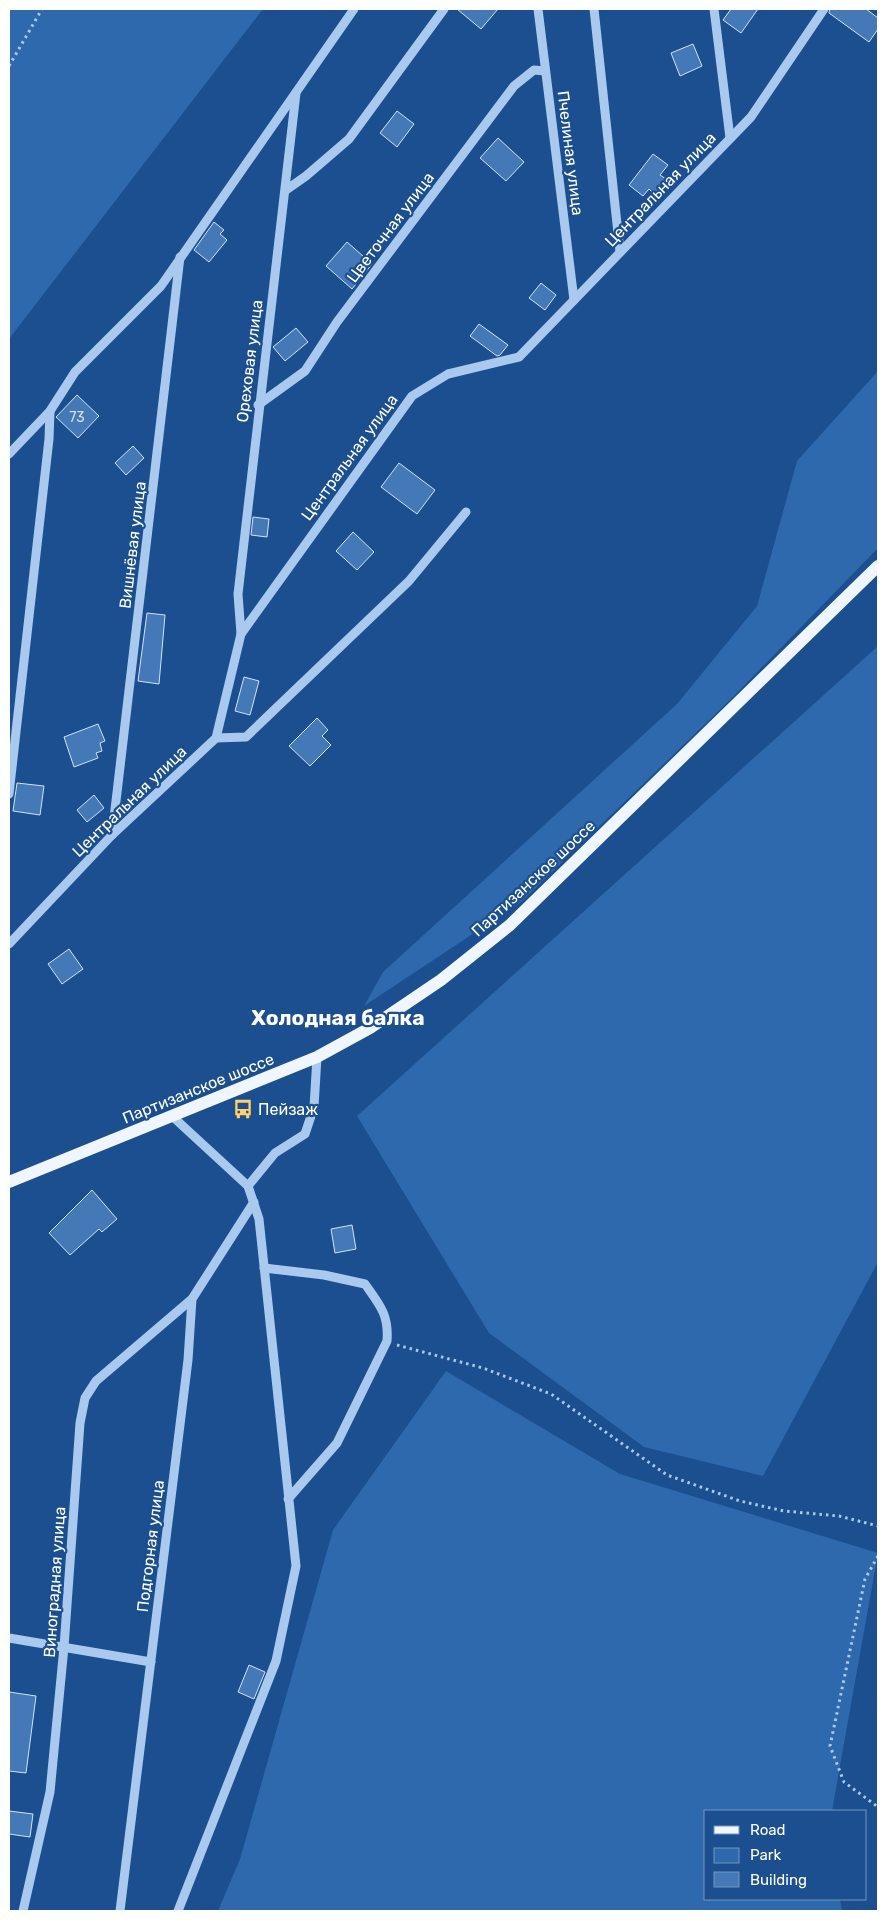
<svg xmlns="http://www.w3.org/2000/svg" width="887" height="1920" font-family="Rubik,sans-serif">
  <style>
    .green { fill: #2e69ad }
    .building { fill: #4478b7; stroke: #cfe3fa }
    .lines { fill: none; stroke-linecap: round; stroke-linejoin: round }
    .path { stroke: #a9c9ee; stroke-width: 3; stroke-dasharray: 2.5 4; stroke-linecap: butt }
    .minor { stroke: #a9c9ee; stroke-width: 9 }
    .major { stroke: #f0f6ff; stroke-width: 12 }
    .labels { text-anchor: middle; stroke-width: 4.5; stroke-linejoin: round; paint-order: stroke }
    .number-label { font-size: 14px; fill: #d0dded }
    .street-label { font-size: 16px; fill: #fff; stroke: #1b4f8f }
    .poi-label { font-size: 16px; fill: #fff; stroke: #1b4f8f; text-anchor: start }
    .district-label { font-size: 21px; font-weight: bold; fill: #fff; stroke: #1b4f8f }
  </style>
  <rect width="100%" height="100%" fill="#1b4f8f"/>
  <g class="green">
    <path d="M9,9H263L9,339Z"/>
    <path d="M878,371V548L731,699L521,902L364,1006L383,972L677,704L757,606L797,461Z"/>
    <path d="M878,646V1262L763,1476L644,1447L489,1333L357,1116Z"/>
    <path d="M446,1371L620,1474L878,1553L832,1811H706V1899H840L842,1911H218L240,1859L333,1530Z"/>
  </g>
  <g class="building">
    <path d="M457,9H498L481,29Z"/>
    <path d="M731,9H758L741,33L723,20Z"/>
    <path d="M830,9H866L878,18V29L869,42L829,13Z"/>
    <path d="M693,44L702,66L680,76L671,53Z"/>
    <path d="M397,111L414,124L397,147L380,133Z"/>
    <path d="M498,138L524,162L506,181L480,158Z"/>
    <path d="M653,154L668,165L660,175L666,179L654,194L649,189L643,196L629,185Z"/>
    <path d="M214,222L224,230L220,234L227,240L209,262L194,250Z"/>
    <path d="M347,242L372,264L352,289L326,266Z"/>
    <path d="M541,283L556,295L545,310L529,298Z"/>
    <path d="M479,324L508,345L500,355L497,356L470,336Z"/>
    <path d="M296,328L308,342L285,361L273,347Z"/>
    <path d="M77,395L99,416L78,438L56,417Z"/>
    <path d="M133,446L144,458L126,475L115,463Z"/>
    <path d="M399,463L435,490L417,514L381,487Z"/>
    <path d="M253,517L269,519L267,537L251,535Z"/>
    <path d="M353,532L374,552L357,570L336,551Z"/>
    <path d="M147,613L165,615L159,684L138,681Z"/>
    <path d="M244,677L259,681L250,715L235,711Z"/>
    <path d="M317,718L328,730L322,736L331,745L310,766L289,746Z"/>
    <path d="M98,724L105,741L100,743L102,751L96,753L98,758L74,767L64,737Z"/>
    <path d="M17,783L44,786L40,815L13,811Z"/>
    <path d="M94,795L104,808L87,822L77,810Z"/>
    <path d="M69,949L83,969L62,984L48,964Z"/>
    <path d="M92,1190L117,1219L102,1232L99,1229L70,1255L49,1233Z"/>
    <path d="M352,1225L356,1249L335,1253L331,1229Z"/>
    <path d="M249,1665L265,1672L254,1699L238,1692Z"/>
    <path d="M9,1692L36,1696L26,1773L9,1771Z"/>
    <path d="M9,1811L33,1814L30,1837L9,1834Z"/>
  </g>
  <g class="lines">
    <g class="path">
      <path d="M9,66L42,9"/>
      <path d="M397,1345L483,1368L551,1394L667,1475L740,1501L784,1511L839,1516L878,1526"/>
      <path d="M878,1556L865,1579L830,1746L844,1782L878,1807"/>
    </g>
    <g class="minor">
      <path d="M538,9L574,300"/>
      <path d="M594,9L620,252"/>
      <path d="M714,9L730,138"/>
      <path d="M286,190L306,176L349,139L444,9"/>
      <path d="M258,405L305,371L337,322L514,86L534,70L545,71"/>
      <path d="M9,454L50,411L75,372L161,286L354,9"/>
      <path d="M241,634L238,594L296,93"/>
      <path d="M216,738L246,737L409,581L466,512"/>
      <path d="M9,794L49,439L50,411"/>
      <path d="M112,835L180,257"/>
      <path d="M9,944L112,835L216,738L241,634L412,396L448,374L519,357L751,117L824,9"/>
      <path d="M172,1116L248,1186L259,1219L296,1566L276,1661L178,1911"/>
      <path d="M248,1186L275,1153L305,1134L314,1107L317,1057"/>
      <path d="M264,1268L324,1275L365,1284C380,1305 389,1315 387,1341L337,1443L288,1499"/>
      <path d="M9,1638L151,1662"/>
      <path d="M23,1911L50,1792L64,1647L80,1423L85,1398L96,1381L192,1299"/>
      <path d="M120,1911L188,1360L192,1299L254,1202"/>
    </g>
    <path class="major" d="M9,1182L317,1057L370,1028L441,980L510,925L878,566"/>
  </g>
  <defs>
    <symbol id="bus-bare" viewBox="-9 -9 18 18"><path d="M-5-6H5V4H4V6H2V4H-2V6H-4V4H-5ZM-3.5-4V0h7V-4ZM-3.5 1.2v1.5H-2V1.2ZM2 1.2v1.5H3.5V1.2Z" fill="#ffd166" stroke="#1b4f8f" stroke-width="2.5" paint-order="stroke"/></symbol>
  </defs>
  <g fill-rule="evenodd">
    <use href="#bus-bare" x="229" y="1095" width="28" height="28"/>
  </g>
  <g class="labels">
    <g class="number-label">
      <text x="77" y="422">73</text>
    </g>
    <g class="street-label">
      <text transform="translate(571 153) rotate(83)" y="6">Пчелиная улица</text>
      <text transform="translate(660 189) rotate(-46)" y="6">Центральная улица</text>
      <text transform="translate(390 227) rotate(-53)" y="6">Цветочная улица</text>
      <text transform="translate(249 361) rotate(-83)" y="6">Ореховая улица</text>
      <text transform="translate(349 457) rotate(-54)" y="6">Центральная улица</text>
      <text transform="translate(132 545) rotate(-83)" y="6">Вишнёвая улица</text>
      <text transform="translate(129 801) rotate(-44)" y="6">Центральная улица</text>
      <text transform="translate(533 878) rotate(-43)" y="6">Партизанское шоссе</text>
      <text transform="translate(198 1088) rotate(-22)" y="6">Партизанское шоссе</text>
      <text transform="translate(150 1546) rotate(-83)" y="6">Подгорная улица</text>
      <text transform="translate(54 1582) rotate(-86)" y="6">Виноградная улица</text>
    </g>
    <g class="poi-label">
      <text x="258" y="1115">Пейзаж</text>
    </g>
    <g class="district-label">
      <text x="338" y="1025">Холодная балка</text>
    </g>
  </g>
  <rect width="887" height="1920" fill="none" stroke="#ffffff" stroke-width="20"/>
  <rect x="704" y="1810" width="162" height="90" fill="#1b4f8f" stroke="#7695bc"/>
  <rect x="714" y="1826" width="25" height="8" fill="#f0f6ff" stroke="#7695bc"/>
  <text x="750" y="1835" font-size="15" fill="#ffffff">Road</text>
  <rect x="714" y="1848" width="25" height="15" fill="#2e69ad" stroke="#7695bc"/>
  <text x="750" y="1860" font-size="15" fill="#ffffff">Park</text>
  <rect x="714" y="1872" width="25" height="15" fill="#4478b7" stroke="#7695bc"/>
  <text x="750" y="1885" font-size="15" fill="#ffffff">Building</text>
</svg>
